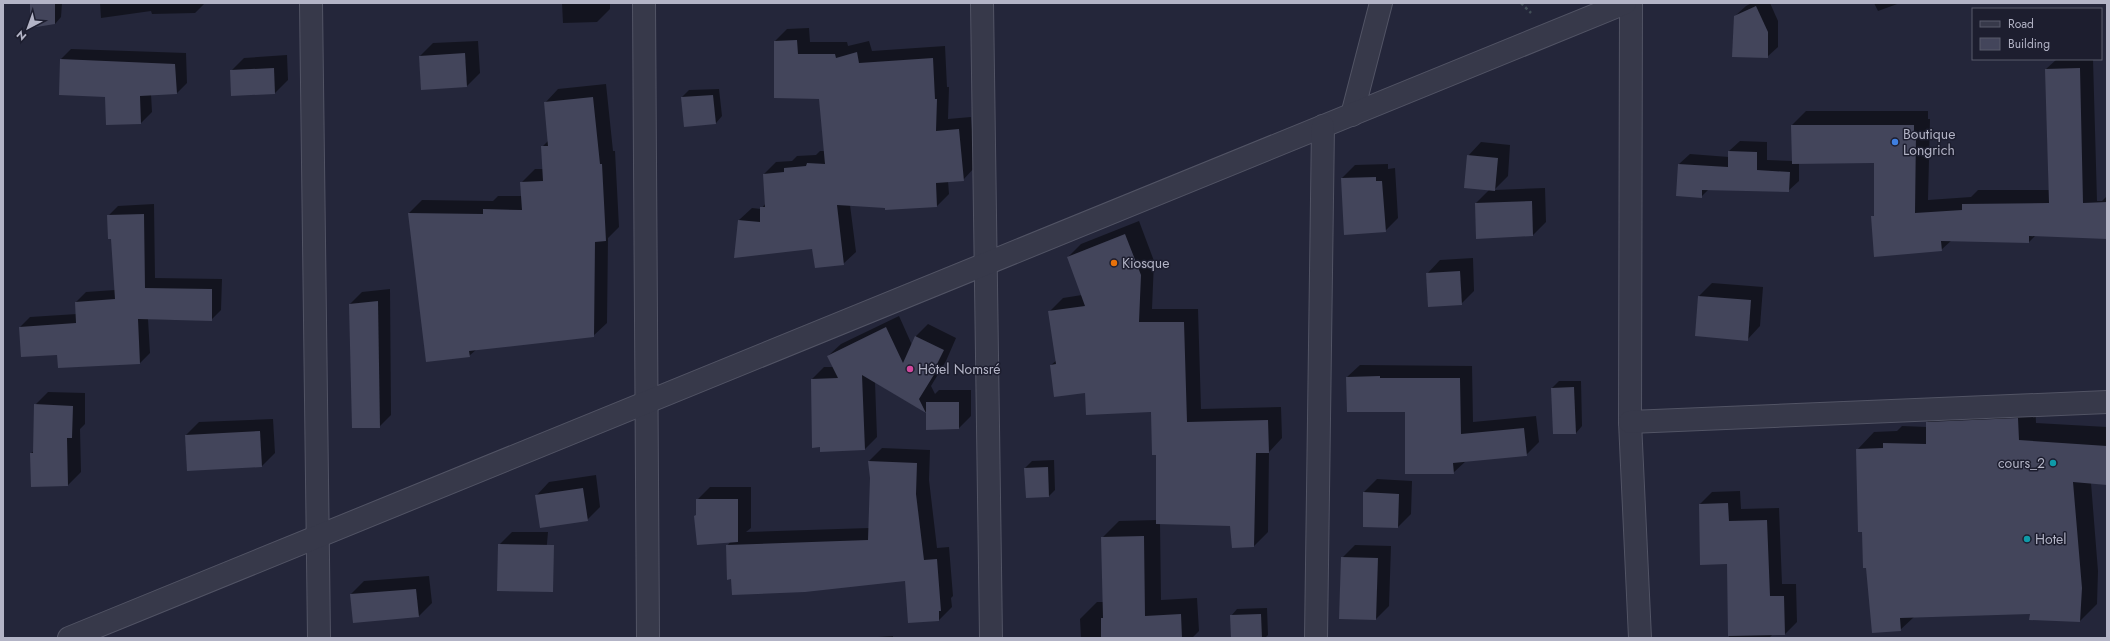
<svg xmlns="http://www.w3.org/2000/svg" width="2110" height="641" font-family="Jost,sans-serif">
  <style>
    .shadow { fill: #0007 }
    .building { fill: #43455b }
    .lines { fill: none; stroke-linecap: round; stroke-linejoin: round }
    .street-casing { stroke: #525465; stroke-width: 24 }
    .path { stroke: #434f58; stroke-width: 2.5; stroke-dasharray: 3 3; stroke-linecap: butt }
    .street { stroke: #37394a; stroke-width: 22 }
    .shop-dot { fill: #3f7fe0; stroke: #1d1e2f; stroke-width: 1.5 }
    .food-dot { fill: #e8710a; stroke: #1d1e2f; stroke-width: 1.5 }
    .hotel-dot { fill: #d1479c; stroke: #1d1e2f; stroke-width: 1.5 }
    .culture-dot { fill: #0f9aa8; stroke: #1d1e2f; stroke-width: 1.5 }
    .labels { text-anchor: middle; stroke-width: 3; stroke-linejoin: round; paint-order: stroke }
    .poi-label { font-size: 14px; fill: #b3b4c6; stroke: #1d1e2f; text-anchor: start }
  </style>
  <rect width="100%" height="100%" fill="#24263a"/>
  <g class="shadow">
    <path d="M31,3H62L61,17L55,24Z"/>
    <path d="M100,3H205L195,13L152,14L151,11L101,18Z"/>
    <path d="M562,3H610V9L597,22L563,23Z"/>
    <path d="M1752,3H1770L1778,21V47L1767,57L1735,16L1746,6Z"/>
    <path d="M1874,3H1900L1878,11Z"/>
    <path d="M809,28L810,42H847L848,46L869,41L872,51L945,46L947,87H949L948,119L971,117L975,167L963,180L948,181L949,194L937,206L850,205L856,252L843,264L813,248L739,220L752,208L761,209L766,203L764,174L776,162L792,161L797,156L816,155L820,151H825L820,98L775,41L787,29Z"/>
    <path d="M478,41L480,73L467,86L420,56L433,43Z"/>
    <path d="M71,49L186,53L187,83L177,93L151,94L152,112L141,123L107,124L106,96L61,59Z"/>
    <path d="M287,55L288,80L275,93L231,71L244,58Z"/>
    <path d="M2057,59H2093L2097,201H2102L2107,196V238L2036,235L2029,242L1952,240L1941,250L1872,217L1875,215V162L1799,163V181L1788,191L1709,189L1701,197L1679,164L1690,154L1729,157V151L1740,141L1767,142V160L1793,161L1792,125L1806,111H1928V119H1930L1928,200L1971,197L1978,190H2049L2046,69Z"/>
    <path d="M606,84L613,151H615L619,227L608,238L607,323L593,336L477,349L469,356L409,213L422,200L493,201L498,196H522L521,183L535,169H543L542,147L549,140L545,103L558,89Z"/>
    <path d="M719,89L722,116L716,123L682,97L689,90Z"/>
    <path d="M1481,142L1510,145L1508,176L1494,190L1545,188L1546,222L1533,235L1476,203L1490,189L1468,156Z"/>
    <path d="M1388,164V169L1395,168L1398,218L1385,231L1342,178L1355,165Z"/>
    <path d="M154,204L155,278L222,279L221,310L211,320L148,319L150,353L140,363L58,354L20,327L30,317L77,314L76,302L86,292L115,290L112,238L108,216L118,206Z"/>
    <path d="M1139,221L1154,261L1152,309H1198L1201,409L1281,407L1282,438L1269,452L1268,532L1254,546L1233,547L1231,525L1160,523L1161,600L1197,598L1199,631L1192,638H1081L1080,619L1097,602H1104L1102,538L1119,521L1157,520V454L1152,411L1086,392L1051,365L1057,360L1050,311L1063,298L1082,295L1068,257L1081,244Z"/>
    <path d="M1473,258L1474,291L1461,304L1427,274L1440,260Z"/>
    <path d="M1712,283L1763,287L1760,326L1747,340L1699,296Z"/>
    <path d="M390,289L391,415L379,427L350,304L362,292Z"/>
    <path d="M899,316L912,345L916,336L928,324L956,338L946,361L931,386L935,394L939,390H971V416L959,428L927,413L875,382L877,437L865,449L821,451L812,379L824,367H833L828,356L841,344Z"/>
    <path d="M1360,365L1472,366L1473,422L1536,416L1539,442L1526,455L1466,461L1453,473L1406,411L1347,377Z"/>
    <path d="M1559,381H1581L1582,426L1576,433L1552,388Z"/>
    <path d="M48,392L85,393V424L80,429L81,472L68,485L31,453L34,451L35,405Z"/>
    <path d="M2035,401L2036,423L2107,427V484L2091,483L2098,571L2097,604L2080,621L2031,612L1914,617L1900,630L1857,450L1874,432L1897,431L1902,426L1927,427V422L1945,405Z"/>
    <path d="M273,419L275,453L262,466L186,435L199,422Z"/>
    <path d="M882,448L930,450L929,480L937,548L949,547L953,596L951,598L952,607L939,620L909,622L906,580L732,578L727,546L731,541L697,514V500L710,487H751V528L746,532L869,528L871,478L869,461Z"/>
    <path d="M1054,460L1055,490L1049,496L1027,497L1025,468L1032,461Z"/>
    <path d="M596,475L600,507L587,520L536,496L549,482Z"/>
    <path d="M1377,479L1412,481L1411,514L1398,527L1364,492Z"/>
    <path d="M1740,491L1741,509L1779,508L1782,584H1796L1797,622L1785,634H1773L1769,638H1729L1728,563L1700,504L1712,492Z"/>
    <path d="M512,532H548L544,578L499,545Z"/>
    <path d="M1355,545L1391,546L1389,606L1376,619L1342,558Z"/>
    <path d="M429,576L432,603L419,616L351,594L364,581Z"/>
    <path d="M1267,608L1268,635L1265,638H1232L1231,616L1237,609Z"/>
    <path d="M893,636V638H863Z"/>
  </g>
  <g class="building">
    <path d="M30,3H55V24L30,28Z"/>
    <path d="M1756,6L1768,32V58L1732,57L1734,16Z"/>
    <path d="M797,40L798,54H835L836,58L857,52L859,63L933,58L935,99H937L936,131L959,129L964,181L936,183L937,207L885,210V208L837,205L844,265L815,268L812,249L734,258L738,220L760,222V207H765L763,174L784,172V168L806,166L807,163L825,164L819,99L774,98V41Z"/>
    <path d="M465,53L467,87L421,90L419,56Z"/>
    <path d="M60,59L175,64L177,94L140,96L141,124L106,125L105,97L59,95Z"/>
    <path d="M274,68L275,94L231,96L230,70Z"/>
    <path d="M2080,68L2083,203L2107,202V239L2029,236V243L1941,241L1942,251L1874,257L1871,216H1874V163L1792,164L1791,125H1914V132H1916L1915,213L1962,210V204L2049,203L2045,69Z"/>
    <path d="M713,95L716,124L684,127L681,97Z"/>
    <path d="M593,97L600,164H602L606,241L595,242L594,337L469,351L470,357L426,362L408,213L483,214V209L522,210L520,182L543,181L541,146H548L544,102Z"/>
    <path d="M1728,151L1757,152V170L1790,172L1789,192L1702,190V198L1676,196L1678,164L1728,167Z"/>
    <path d="M1467,155L1498,158L1495,191L1464,188Z"/>
    <path d="M1376,177V181H1382L1386,232L1344,235L1341,178Z"/>
    <path d="M1532,201L1533,236L1476,239L1475,203Z"/>
    <path d="M144,214L145,288L212,289V321L138,319L140,364L58,368L57,355L21,357L19,327L76,323L75,302L115,299L111,239H108L107,215Z"/>
    <path d="M1125,234L1141,275L1139,322H1184L1187,422L1268,420L1269,453H1256L1254,547L1232,548L1230,526L1156,524V455H1152L1151,412L1086,415L1085,393L1054,397L1050,365L1056,364L1048,311L1085,306L1067,257Z"/>
    <path d="M1460,271L1462,305L1428,307L1426,273Z"/>
    <path d="M1698,296L1751,300L1748,341L1695,336Z"/>
    <path d="M378,301L380,428H352L349,304Z"/>
    <path d="M886,327L903,363L915,336L944,350L933,372L935,373L919,399L926,413V402H959V429L926,430V413L862,375L865,450L820,452V447L812,448L811,379L838,378L827,356Z"/>
    <path d="M1380,376V378H1460L1461,434L1524,428L1527,456L1453,463L1454,474H1405V412H1347L1346,377Z"/>
    <path d="M1574,387L1576,434H1553L1551,388Z"/>
    <path d="M34,404L73,406L72,438H67L68,486L31,487L30,453H33Z"/>
    <path d="M2018,418L2019,440L2107,446V485L2073,482L2082,588L2080,622L2029,620L2030,614L1900,618L1901,631L1872,633L1866,568H1863L1862,532H1858L1856,449L1883,448V443L1926,444V422Z"/>
    <path d="M260,431L262,467L187,471L185,435Z"/>
    <path d="M868,461L917,463L916,494L924,560L937,559L941,611H939V621L908,623L905,581L805,592L732,595L731,579L727,580L726,545L868,540L870,478Z"/>
    <path d="M1048,467L1049,497L1026,498L1024,468Z"/>
    <path d="M583,488L588,521L540,528L535,495Z"/>
    <path d="M1363,492L1399,494L1398,528L1363,527Z"/>
    <path d="M696,499H738V542L697,545L694,516L696,515Z"/>
    <path d="M1728,503L1729,521L1767,520L1770,596H1784L1785,635L1728,636L1727,564L1700,565L1699,504Z"/>
    <path d="M1144,536L1145,616L1181,614L1182,638H1101V618H1103L1101,537Z"/>
    <path d="M498,544L554,545L553,592L497,591Z"/>
    <path d="M1341,557L1378,558L1376,620L1339,619Z"/>
    <path d="M416,589L419,617L353,623L350,594Z"/>
    <path d="M1261,614L1262,638H1231L1230,615Z"/>
  </g>
  <g class="lines">
    <defs>
      <g id="street">
        <path d="M311,3L319,638"/>
        <path d="M644,3L648,638"/>
        <path d="M982,3L991,638"/>
        <path d="M1631,3L1630,422L1640,638"/>
        <path d="M1352,115L1381,3"/>
        <path d="M1630,422L2107,402"/>
        <path d="M69,638L1625,3"/>
        <path d="M1316,638L1323,126"/>
      </g>
    </defs>
    <use href="#street" class="street-casing"/>
    <path class="path" d="M1521,3L1531,13"/>
    <use href="#street" class="street"/>
  </g>
  <circle class="shop-dot" cx="1895" cy="142" r="4"/>
  <circle class="food-dot" cx="1114" cy="263" r="4"/>
  <circle class="hotel-dot" cx="910" cy="369" r="4"/>
  <g class="culture-dot">
    <circle cx="2053" cy="463" r="4"/>
    <circle cx="2027" cy="539" r="4"/>
  </g>
  <g class="labels">
    <g class="poi-label">
      <text x="1903" y="139">Boutique<tspan x="1903" dy="16">Longrich</tspan></text>
      <text x="1122" y="268">Kiosque</text>
      <text x="918" y="374">Hôtel Nomsré</text>
      <text x="2045" y="468" text-anchor="end">cours_2</text>
      <text x="2035" y="544">Hotel</text>
    </g>
  </g>
  <rect width="2110" height="641" fill="none" stroke="#b3b4c6" stroke-width="8"/>
  <rect x="1972" y="8" width="130" height="52" fill="#1d1e2f" stroke="#595a6b"/>
  <rect x="1980" y="21" width="20" height="6" fill="#37394a" stroke="#595a6b"/>
  <text x="2008" y="28" font-size="12" fill="#b3b4c6">Road</text>
  <rect x="1980" y="38" width="20" height="12" fill="#43455b" stroke="#595a6b"/>
  <text x="2008" y="48" font-size="12" fill="#b3b4c6">Building</text>
  <g transform="translate(28 28) rotate(221)" stroke="#1d1e2f" stroke-width="3" paint-order="stroke">
  <path d="M0-3L7 15L0 10L-7 15Z" fill="#b3b4c6"/>
  <text y="-6" font-size="11" font-weight="bold" text-anchor="middle" fill="#b3b4c6">N</text>
  </g>
</svg>
